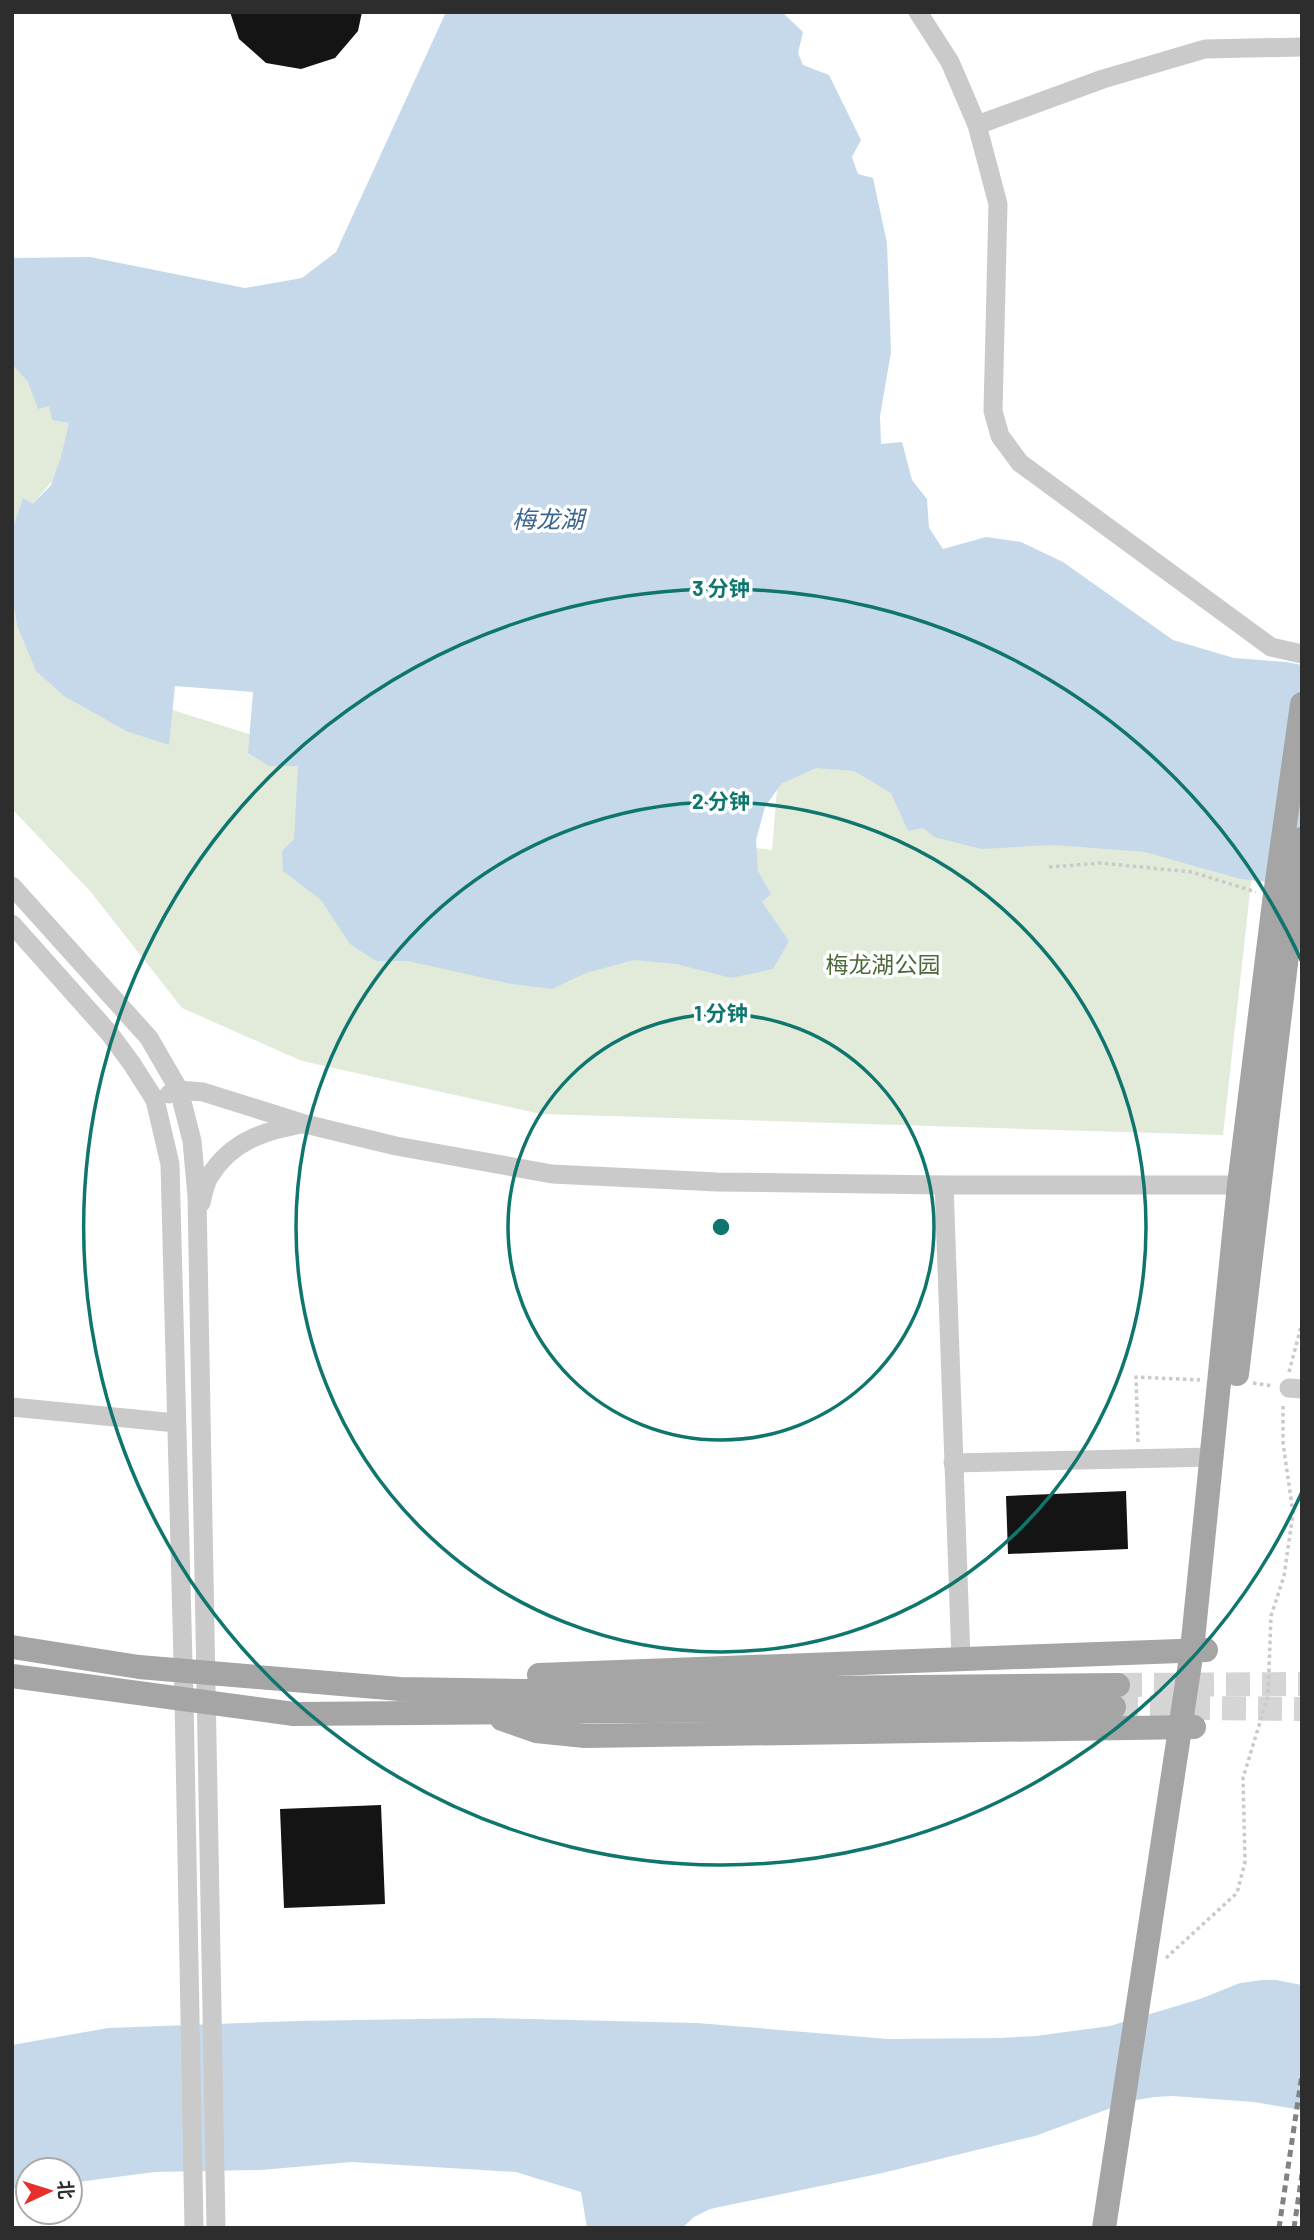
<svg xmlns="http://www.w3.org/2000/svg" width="1314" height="2240" font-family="Barlow,'Noto Sans SC',sans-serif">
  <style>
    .green { fill: #e2ebda }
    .water { fill: #c6d9eb }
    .building { fill: #141414 }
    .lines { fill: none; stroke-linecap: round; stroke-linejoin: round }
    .major-tunnel { stroke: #d5d5d5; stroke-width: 24; stroke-dasharray: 24 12; stroke-linecap: butt }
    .path { stroke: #cacaca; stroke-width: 3.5; stroke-dasharray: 3.5 3.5; stroke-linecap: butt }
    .minor { stroke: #cacaca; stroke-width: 19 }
    .major { stroke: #a5a5a5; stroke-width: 24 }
    .rail { stroke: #828282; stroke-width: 5; stroke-dasharray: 7 5; stroke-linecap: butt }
    .major-bridge { stroke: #a5a5a5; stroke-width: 24 }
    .ring { fill: none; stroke: #0f766e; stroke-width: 3.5 }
    .labels { text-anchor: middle; stroke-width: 7; stroke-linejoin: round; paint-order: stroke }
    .park-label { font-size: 23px; fill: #4c693a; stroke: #fff }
    .water-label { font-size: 24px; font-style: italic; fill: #3a6690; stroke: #fff }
    .centre { fill: #0f766e; stroke: #fff; stroke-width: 3.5 }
    .ring-label { font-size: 21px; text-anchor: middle; font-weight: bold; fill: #0f766e; stroke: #fff; stroke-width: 7; stroke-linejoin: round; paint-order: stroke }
  </style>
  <rect width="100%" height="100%" fill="#fff"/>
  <path class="green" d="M12,344L78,404L74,455L38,498L35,614L87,683L316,755L641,834L772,850L778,777L823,748L1254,856L1223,1135L541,1114L302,1061L182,1008L90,891L12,809Z"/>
  <g class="water">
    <path d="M446,12H782L803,32L798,53L803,65L829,75L861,140L852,157L858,174L873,178L887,243L891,352L880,416L881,444L902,442L912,480L927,499L929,528L943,549L986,537L1021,542L1063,562L1173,640L1234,658L1286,662L1302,665V886L1240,879L1145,852L1054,845L982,849L934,837L923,828L908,831L891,793L854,771L816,768L781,784L765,807L756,840L758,871L771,894L762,902L789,941L773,969L731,978L676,964L634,960L586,973L552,989L511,984L408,961H376L350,944L321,900L283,871L282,851L294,839L298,766H269L248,753L253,692L175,686L169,745L126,731L64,696L36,671L17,625L12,593L14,525L23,498L33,504L51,485L61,457L69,423L52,420L49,406L38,409L28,382L12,364V258L90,257L245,288L302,278L336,252Z"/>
    <path d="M1262,1980H1276L1302,1985V2110L1254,2102L1172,2096L1155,2097L1130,2101L1035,2136L878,2174L710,2209L694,2217L682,2228H587L581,2192L516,2172L352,2162L261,2170L155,2172L70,2183V2170H28V2187L12,2188V2045L108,2028L297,2021L484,2018L697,2023L888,2039L999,2038L1036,2036L1110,2026L1200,1999L1240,1983Z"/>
  </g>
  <g class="building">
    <path d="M230,12H362L358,31L335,58L301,69L266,63L239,39Z"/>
    <path d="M1126,1491L1128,1549L1008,1554L1006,1496Z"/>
    <path d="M381,1805L385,1904L284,1908L280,1809Z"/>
  </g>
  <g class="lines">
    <g class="major-tunnel">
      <path d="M1118,1685L1302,1684"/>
      <path d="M1114,1707L1302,1709"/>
    </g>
    <g class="path">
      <path d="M1049,867L1101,863L1192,872L1256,892"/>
      <path d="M1289,1372L1302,1323"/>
      <path d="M1253,1383L1273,1386"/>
      <path d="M1138,1442L1136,1377L1200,1380"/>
      <path d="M1166,1958L1237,1893L1245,1862L1243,1778L1268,1696L1271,1616L1284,1576L1293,1513L1283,1443V1403"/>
    </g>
    <g class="minor">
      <path d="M918,12L950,62L977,125L998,204L993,411L1000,436L1020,463L1271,647L1302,654"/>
      <path d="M977,125L1103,79L1205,49L1302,47"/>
      <path d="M12,886L149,1038L179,1090L192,1141L197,1196L216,2228"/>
      <path d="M12,924L110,1034L132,1064L155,1100L170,1164L184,1699L194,2228"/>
      <path d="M169,1094L179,1090L203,1092L305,1124L396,1146L552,1174L717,1182L944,1185H1251"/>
      <path d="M944,1185L961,1659"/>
      <path d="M201,1203C203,1194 205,1184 209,1177C231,1141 264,1131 302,1124"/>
      <path d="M1289,1388L1302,1389"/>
      <path d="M12,1407L176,1423"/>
      <path d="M953,1463L1213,1457"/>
    </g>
    <g class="major">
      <path d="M1237,1374L1293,905"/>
      <path d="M12,1647L139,1667L400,1689L523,1691L1118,1685"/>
      <path d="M539,1675L1206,1650"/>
      <path d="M12,1676L294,1714L1114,1707"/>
      <path d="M502,1719L536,1731L585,1736L1194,1727"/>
      <path d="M1104,2228L1192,1650L1239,1185L1274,902"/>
    </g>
    <g class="rail">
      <path d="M1279,2228L1302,2074"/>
      <path d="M1294,2228L1302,2174"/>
    </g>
    <g class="major-bridge">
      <path d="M1274,902L1302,704"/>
      <path d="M1293,905L1302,839"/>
    </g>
  </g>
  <g class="ring">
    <circle cx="721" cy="1227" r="213"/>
    <circle cx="721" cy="1227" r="425"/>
    <path d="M1302 1492A638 638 0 1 1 1302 962"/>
  </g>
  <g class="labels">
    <g class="park-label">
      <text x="883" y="973">梅龙湖公园</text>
    </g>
    <g class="water-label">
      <text x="548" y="528">梅龙湖</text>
    </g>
  </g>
  <circle cx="721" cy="1227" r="10" class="centre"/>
  <g class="ring-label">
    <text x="721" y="596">3 分钟</text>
    <text x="721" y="809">2 分钟</text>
    <text x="721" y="1021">1 分钟</text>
  </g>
  <rect width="1314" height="2240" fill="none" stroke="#2d2d2d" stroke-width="28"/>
  <g transform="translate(49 2191) rotate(86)"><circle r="33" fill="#ffffff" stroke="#ababab" stroke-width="2"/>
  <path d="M0-5L12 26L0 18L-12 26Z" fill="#e7302c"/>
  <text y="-10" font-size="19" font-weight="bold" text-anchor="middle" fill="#2d2d2d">北</text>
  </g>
</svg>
